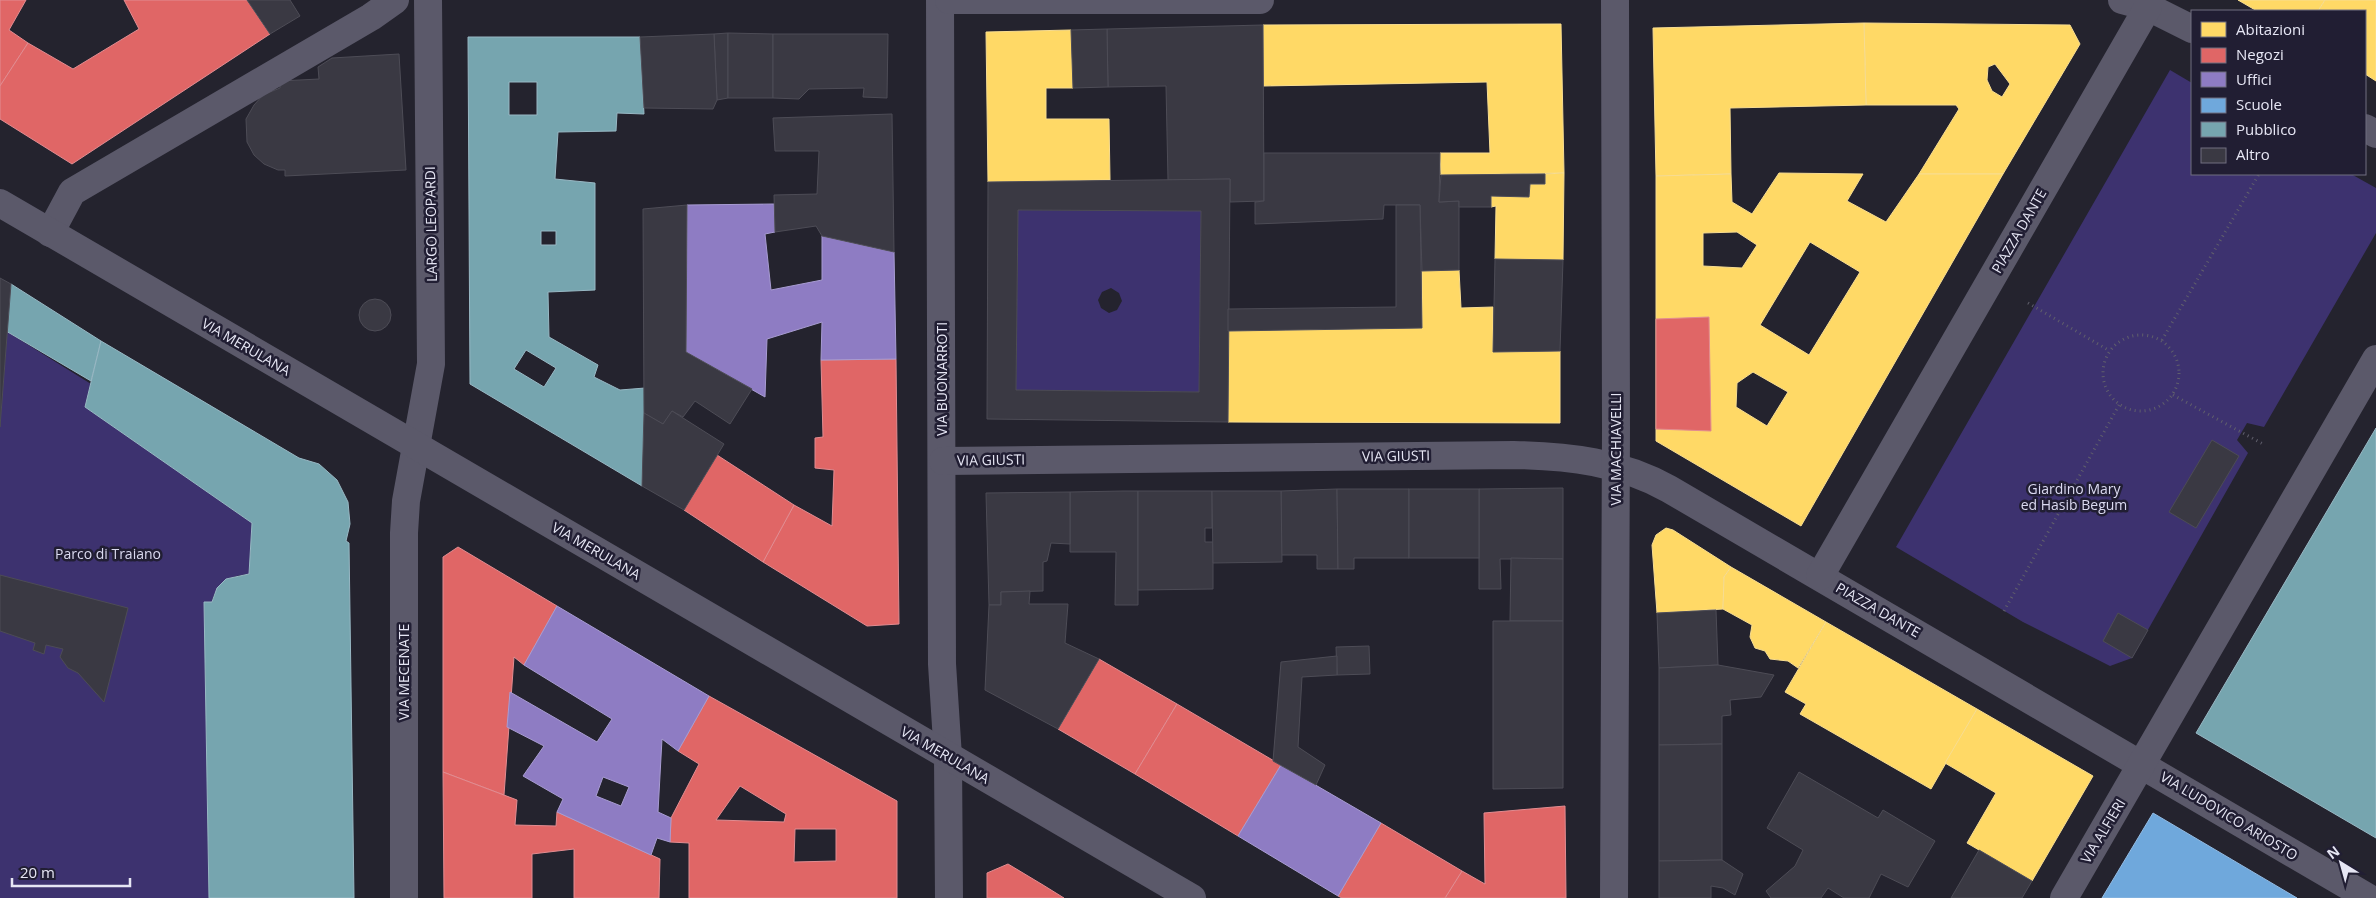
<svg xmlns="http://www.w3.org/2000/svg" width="2376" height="898" font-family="'Open Sans',sans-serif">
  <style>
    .green { fill: #3d326f; fill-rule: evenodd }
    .homes { fill: #ffd966; stroke: #f8dd91; fill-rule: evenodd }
    .shops { fill: #e06666; stroke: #e28c91; fill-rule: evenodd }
    .offices { fill: #8e7cc3; stroke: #a89cd2; fill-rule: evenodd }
    .schools { fill: #6fa8dc; stroke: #93bbe3 }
    .public { fill: #76a5af; stroke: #98b8c4; fill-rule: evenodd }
    .building { fill: #3a3943; stroke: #4d4c56; fill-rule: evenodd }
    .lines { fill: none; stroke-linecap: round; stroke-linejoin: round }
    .path { stroke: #605f6c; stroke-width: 3; stroke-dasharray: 1 4; stroke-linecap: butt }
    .minor { stroke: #5b596a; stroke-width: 28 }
    .major { stroke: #5b596a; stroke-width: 28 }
    .labels { text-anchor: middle; stroke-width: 5; stroke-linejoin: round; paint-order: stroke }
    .street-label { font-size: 14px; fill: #e6e6f4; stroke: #211e33 }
    .park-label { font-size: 14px; fill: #dbdaf1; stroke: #211e33 }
  </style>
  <rect width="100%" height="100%" fill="#24232e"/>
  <g class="green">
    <path d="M2170,70L2192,83V174H2351L2376,188V233L2264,427L2247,423L2237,440L2248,453L2132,658L2110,666L2023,622L1896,547Z"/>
    <path d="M1018,210L1201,211L1199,392L1016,390ZM1111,288L1119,293L1122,301L1117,310L1109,313L1101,308L1098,300L1102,292Z"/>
    <path d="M6,331L91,384L85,407L252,523L249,574C230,576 217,581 212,602H204L209,898H0V427Z"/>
  </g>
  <g class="homes">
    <path d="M2238,0H2325L2318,11H2257Z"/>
    <path d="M2325,0H2376V81L2365,74V11H2318Z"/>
    <path d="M1864,23L2070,25L2080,44L2003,174H1919L1959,109L1956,105H1866ZM1995,64L2010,84L2002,97L1992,91L1987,80L1988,67Z"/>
    <path d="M1864,23L1866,105L1730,108L1731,174L1656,176L1653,28Z"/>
    <path d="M1561,24L1564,173L1441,175L1440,153H1490L1487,82L1263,86V25Z"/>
    <path d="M1071,30L1073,88H1046V119H1109L1110,180L988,182L986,32Z"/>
    <path d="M1564,173L1563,260L1495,259L1496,206L1491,207V196L1529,197L1530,184H1545V174Z"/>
    <path d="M1779,173L1863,174L1847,201L1886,222L1919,174H2003L1801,526L1656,441V176L1731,174L1732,202L1752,214ZM1737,232L1757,245L1742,268L1703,266V233ZM1810,242L1860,272L1809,355L1760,325ZM1753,372L1788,392L1767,426L1736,407L1737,383Z"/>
    <path d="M1459,270L1461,308L1493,307V352L1560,351V423L1228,422V331L1422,328V271Z"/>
    <path d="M1666,528L1673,530L1731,567L1724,577L1723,609L1657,613L1652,545L1656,535Z"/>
    <path d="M1731,567L1826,622L1798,668L1788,661L1770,659L1765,651L1755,648L1750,637L1752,625L1723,609L1724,577Z"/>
    <path d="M1826,622L1977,709L1931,789L1800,714L1806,704L1785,692Z"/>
    <path d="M1977,709L2093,776L2032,881L1967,843L1996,793L1945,763Z"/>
  </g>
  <g class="shops">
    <path d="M0,0H26L9,30L28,43L0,86Z"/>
    <path d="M124,0H247L270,34L72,164L0,119V86L28,43L73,69L139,29Z"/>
    <path d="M1709,317L1711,431L1656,429V319Z"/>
    <path d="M896,359L899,624L867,626L763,562L794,505L832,526L834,470L815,468V438L823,437L821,360Z"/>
    <path d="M717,455L794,505L763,562L684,510Z"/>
    <path d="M458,547L557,606L524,665L514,657L504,795L443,772V557Z"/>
    <path d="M1099,659L1177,704L1135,774L1058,729Z"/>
    <path d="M709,696L897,801V898H689V843L670,842L671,818L699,764L678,751ZM740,786L786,814L784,822L716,820ZM795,829H836V861L794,862Z"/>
    <path d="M1177,704L1281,765L1238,836L1135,774Z"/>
    <path d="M443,772L517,800L515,825L556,826L557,812L660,859L659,898H574V849L532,854V898H444Z"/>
    <path d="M1565,806L1566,898H1445L1462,871L1485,884L1484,813Z"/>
    <path d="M1381,823L1462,871L1445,898H1342L1338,896Z"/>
    <path d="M1008,864L1043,885L1064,898H987V873Z"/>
  </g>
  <g class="offices">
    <path d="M774,204L775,232L765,234L771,290L822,280V236L894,252L896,359L821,360L822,322L767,339L765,397L686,352L687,205Z"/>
    <path d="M557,606L709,696L678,751L662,739L658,812L671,818L670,842L657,838L651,855L557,812L563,799L523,776L544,746L507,727L510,692L597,742L612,719L524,665ZM603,777L629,787L621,806L596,796Z"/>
    <path d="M1281,765L1381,823L1338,896L1238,836Z"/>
  </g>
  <path class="schools" d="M2153,813L2297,898H2102Z"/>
  <g class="public">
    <path d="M468,37H640L644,114L617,113L616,131L558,132L555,179L595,183V290L548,292L549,337L598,365L594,377L620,390L645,388L642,486L470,384ZM509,82H537V115H509ZM541,231H556V245H541ZM526,350L556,368L544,387L514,369Z"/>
    <path d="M11,284L101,341L91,381L6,331Z"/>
    <path d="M101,341L299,458L319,464L337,480L348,502L350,524L346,541L349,543L354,898H209L204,602H212L217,588L226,579L249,574L252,523L85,407Z"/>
    <path d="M2376,428V838L2196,733Z"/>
  </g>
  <g class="building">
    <path d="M247,0H290L300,16L270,34Z"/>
    <path d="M1263,25L1264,201L1230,202V179L1168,180L1166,86L1108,87L1107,29Z"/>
    <path d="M1107,29L1108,87L1073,88L1071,30Z"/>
    <path d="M728,33V98L717,100L714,34Z"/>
    <path d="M728,33L773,34V98H728Z"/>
    <path d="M714,34L717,100L713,109L644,108L640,37Z"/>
    <path d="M773,34H888L887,98L863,97L864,88L809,89L799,99L773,98Z"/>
    <path d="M399,54L406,170L285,176V170H278L264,164L254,155L247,142L246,119L254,105L263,95L280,88V81L319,79L318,67L332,58Z"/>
    <path d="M892,114L894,252L822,236L816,226L775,232L774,195L817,194L819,151H775L773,118Z"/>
    <path d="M1264,153H1440L1439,202L1459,201V270L1422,271L1420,205H1384L1383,219L1255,224V202L1264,201Z"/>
    <path d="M1545,174V184H1530L1529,197L1491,196V207H1459V201L1439,202L1441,175Z"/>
    <path d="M1230,179L1228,422L987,419L988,182ZM1018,210L1201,211L1199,392L1016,390Z"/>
    <path d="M687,205L686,352L752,389L730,424L695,401L683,417L672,411L663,424L644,413L643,209Z"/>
    <path d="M1396,205H1420L1422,328L1228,331V309L1396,307Z"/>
    <path d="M1495,259L1563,260L1560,351L1493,352Z"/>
    <path d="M0,278L11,284L0,427Z"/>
    <circle cx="375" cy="315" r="16"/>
    <path d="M672,411L724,444L684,510L642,486L644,413L663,424Z"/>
    <path d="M2212,440L2239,456L2196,528L2169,512Z"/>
    <path d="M1563,488V559H1500L1501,589H1479V489Z"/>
    <path d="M1337,489L1338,569H1317V555H1281V491Z"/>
    <path d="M1337,489H1409V558H1354V569H1338Z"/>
    <rect x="1409" y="489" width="70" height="69"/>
    <path d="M1123,491H1138V605H1115L1116,552H1070V492Z"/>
    <path d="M1138,491H1212V528H1205V542H1213V589L1138,590Z"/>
    <path d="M1212,491H1281L1282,562L1213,563Z"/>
    <path d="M1070,492V544L1051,543L1047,561L1043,562V591L1001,592V605H989L986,493Z"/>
    <path d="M1511,558L1563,559V621H1510Z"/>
    <path d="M0,575L128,608L104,702L78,673L68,668L60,657L63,649L46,645L44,654L33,650L35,643L0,631Z"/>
    <path d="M1030,591L1029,604H1068L1065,643L1099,659L1058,729L985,690L989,605H1001V592Z"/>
    <path d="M1716,610L1718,665L1659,668L1657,613Z"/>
    <path d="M2118,613L2148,630L2132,658L2103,641Z"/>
    <path d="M1493,621H1563V788L1493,789Z"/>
    <path d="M1369,646L1370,674L1337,675L1336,647Z"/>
    <path d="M1337,656V675L1302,677L1298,747L1325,765L1316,785L1273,761L1281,662Z"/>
    <path d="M1718,665L1774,675L1761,697L1730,700L1731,715L1722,716V744L1659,745V668Z"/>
    <path d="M1722,744V860L1659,861V745Z"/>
    <path d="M1799,772L1878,818L1883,810L1935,841L1908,887L1881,874L1869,898H1844L1828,888L1821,898H1771L1766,891L1795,866L1803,850L1767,828Z"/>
    <path d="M1979,850L2032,881L2022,898H1951Z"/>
    <path d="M1722,860L1743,874L1735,895L1723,888L1711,886V898H1659V861Z"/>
  </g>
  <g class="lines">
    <g class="path">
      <path d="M2028,303L2110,351"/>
      <circle cx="2141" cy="373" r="38"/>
      <path d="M2162,340L2259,174"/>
      <path d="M2173,395L2263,444"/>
      <path d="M2004,611L2119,405"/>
    </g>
    <g class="minor">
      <path d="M940,0L942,664L948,757L949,898"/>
      <path d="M949,0H1260"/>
      <path d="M2122,0L2148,7L2192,29"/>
      <path d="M2365,128L2376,134"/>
      <path d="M50,233L72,192L371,17L395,0"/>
      <path d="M943,461L1514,455C1569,456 1621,462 1669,489L2369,898"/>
      <path d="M1820,576L2148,7V0"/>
      <path d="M404,898V533L406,501L431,364L428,0"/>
      <path d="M1614,898L1616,429L1615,0"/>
      <path d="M2064,898L2376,359"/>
    </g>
    <path class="major" d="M0,203L1192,898"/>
  </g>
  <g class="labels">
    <g class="street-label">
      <text transform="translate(431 224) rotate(-91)" y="5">LARGO LEOPARDI</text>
      <text transform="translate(2019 231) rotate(-60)" y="5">PIAZZA DANTE</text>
      <text transform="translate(246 347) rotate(30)" y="5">VIA MERULANA</text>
      <text transform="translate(942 379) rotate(-90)" y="5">VIA BUONARROTI</text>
      <text transform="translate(1616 449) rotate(-90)" y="5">VIA MACHIAVELLI</text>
      <text transform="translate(1396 456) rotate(-1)" y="5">VIA GIUSTI</text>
      <text transform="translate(991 460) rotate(-1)" y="5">VIA GIUSTI</text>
      <text transform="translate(596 551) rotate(30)" y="5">VIA MERULANA</text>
      <text transform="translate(1878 610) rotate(30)" y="5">PIAZZA DANTE</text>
      <text transform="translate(404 672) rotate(-90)" y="5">VIA MECENATE</text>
      <text transform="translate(945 755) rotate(30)" y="5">VIA MERULANA</text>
      <text transform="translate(2229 816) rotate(31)" y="5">VIA LUDOVICO ARIOSTO</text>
      <text transform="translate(2103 831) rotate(-59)" y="5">VIA ALFIERI</text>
    </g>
    <g class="park-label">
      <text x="2074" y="494">Giardino Mary<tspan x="2074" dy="16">ed Hasib Begum</tspan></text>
      <text x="108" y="559">Parco di Traiano</text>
    </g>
  </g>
  <rect x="2191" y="10" width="175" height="165" fill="#211e33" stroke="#706e80"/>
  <rect x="2201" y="22" width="25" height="15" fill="#ffd966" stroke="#706e80"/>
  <text x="2236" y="35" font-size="15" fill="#e6e6f4">Abitazioni</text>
  <rect x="2201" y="48" width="25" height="15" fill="#e06666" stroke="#706e80"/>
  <text x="2236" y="60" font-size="15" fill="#e6e6f4">Negozi</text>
  <rect x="2201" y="72" width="25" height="15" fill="#8e7cc3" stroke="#706e80"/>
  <text x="2236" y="85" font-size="15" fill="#e6e6f4">Uffici</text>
  <rect x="2201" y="98" width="25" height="15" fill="#6fa8dc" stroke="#706e80"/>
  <text x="2236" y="110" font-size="15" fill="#e6e6f4">Scuole</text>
  <rect x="2201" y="122" width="25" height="15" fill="#76a5af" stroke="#706e80"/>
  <text x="2236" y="135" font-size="15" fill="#e6e6f4">Pubblico</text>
  <rect x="2201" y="148" width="25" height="15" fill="#3a3943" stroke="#706e80"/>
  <text x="2236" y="160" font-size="15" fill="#e6e6f4">Altro</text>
  <g transform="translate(2341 863) rotate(323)" stroke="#211e33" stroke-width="4" paint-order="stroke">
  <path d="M0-4L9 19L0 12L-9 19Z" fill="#e6e6f4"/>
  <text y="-8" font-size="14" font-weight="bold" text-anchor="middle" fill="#e6e6f4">N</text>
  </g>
  <path d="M12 878v8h118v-8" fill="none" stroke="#e6e6f4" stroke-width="2.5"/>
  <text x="20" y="878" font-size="15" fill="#e6e6f4" stroke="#211e33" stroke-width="4" paint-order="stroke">20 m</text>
</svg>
